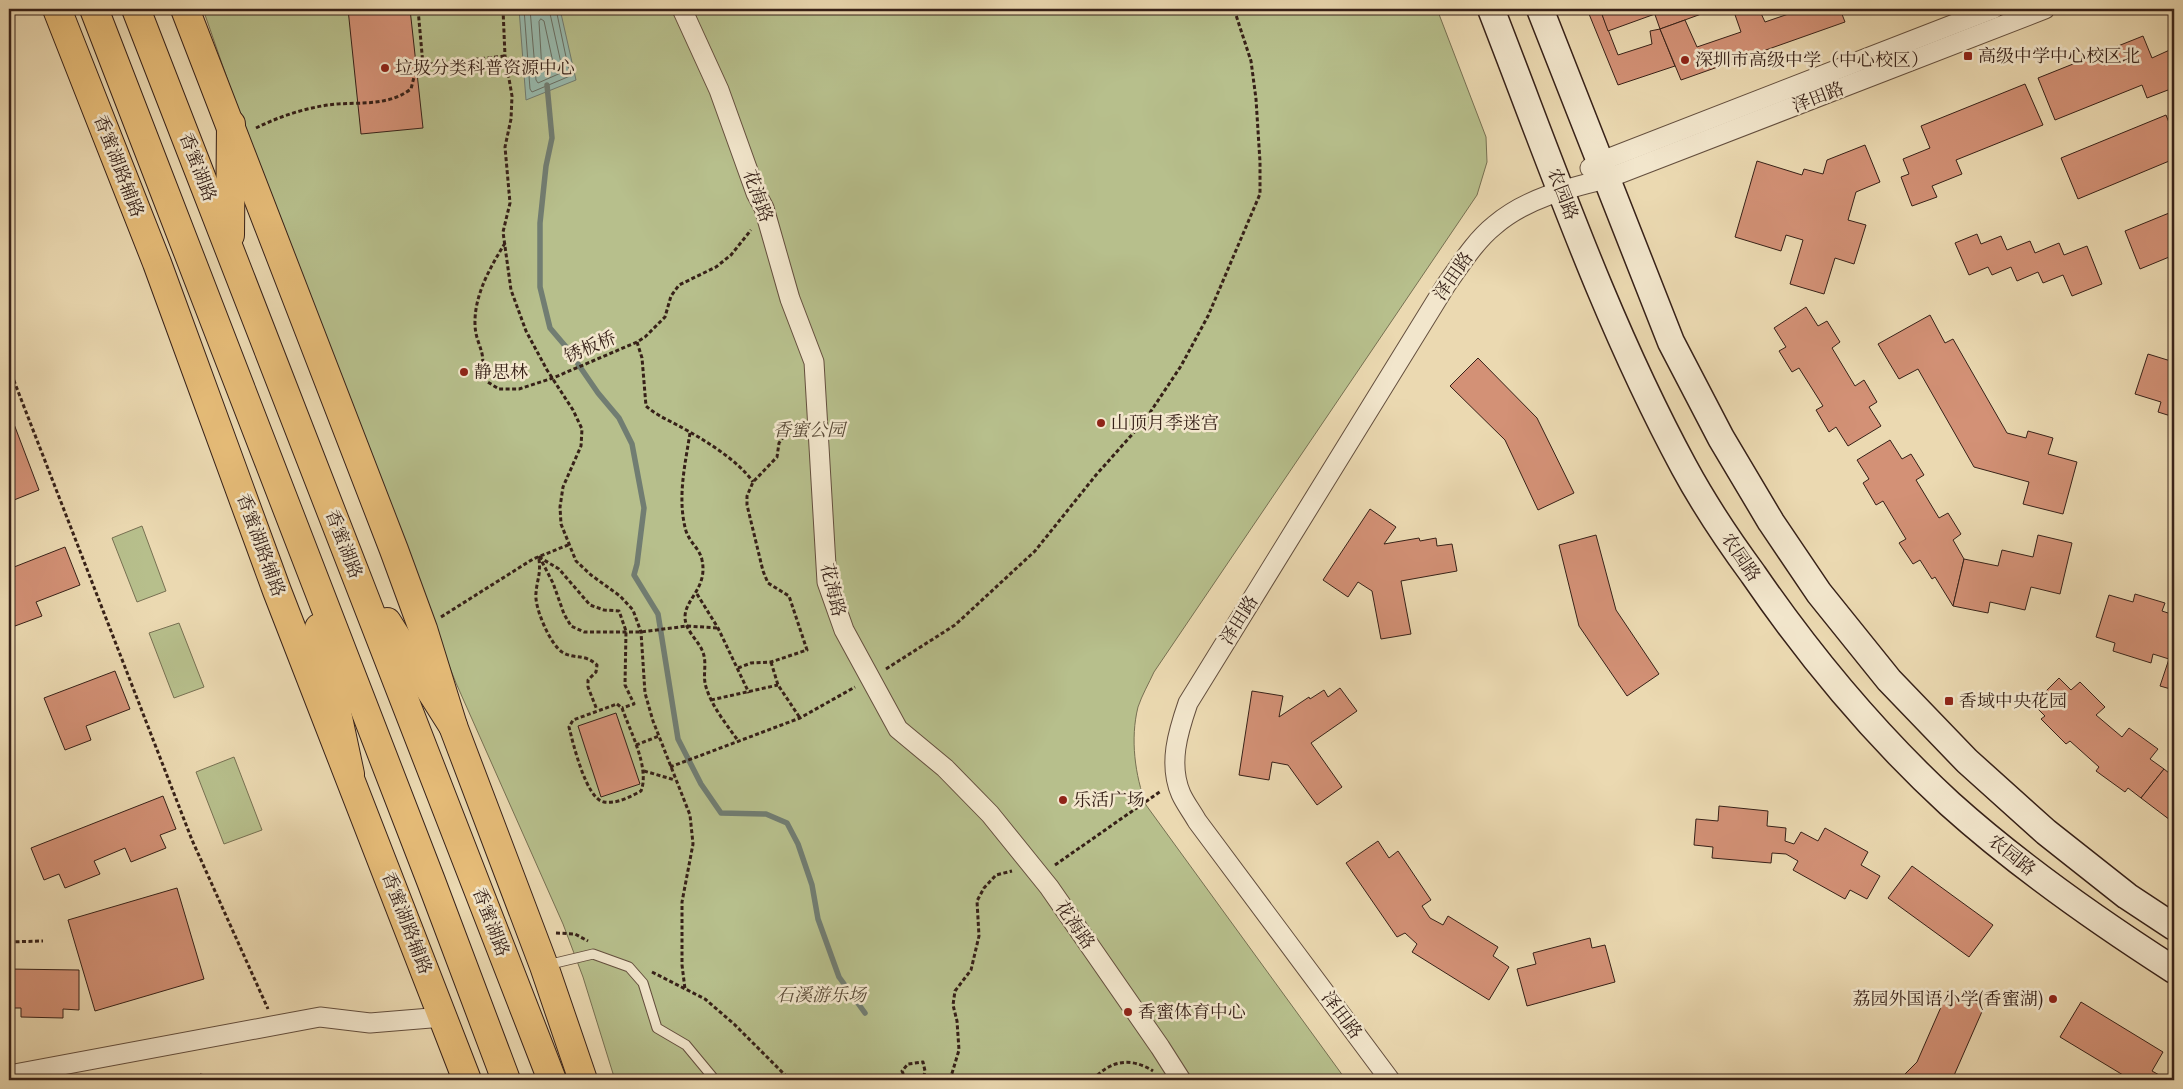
<svg xmlns="http://www.w3.org/2000/svg" width="2183" height="1089" font-family="Vollkorn,'Noto Serif SC',serif">
  <style>
    .green { fill: #b7bf8c; stroke: #777052 }
    .water { fill: #98baae; stroke: #717d72 }
    .lines { fill: none; stroke-linecap: round; stroke-linejoin: round }
    .shore { stroke: #686e63; stroke-width: 1 }
    .stream { stroke: #717d72; stroke-width: 5.5 }
    .building { fill: #d39176; stroke: #372118 }
    .lane-casing { stroke: #644f3e; stroke-width: 11 }
    .street-casing { stroke: #644f3e; stroke-width: 21 }
    .secondary-casing { stroke: #372118; stroke-width: 29 }
    .primary-casing { stroke: #372118; stroke-width: 30 }
    .highway-casing { stroke: #372118; stroke-width: 30 }
    .path { stroke: #372118; stroke-width: 3; stroke-dasharray: 4 2.5; stroke-linecap: butt }
    .lane { stroke: #f2e6cc; stroke-width: 9 }
    .street { stroke: #f2e6cc; stroke-width: 19 }
    .secondary { stroke: #f2e6cc; stroke-width: 26 }
    .primary { stroke: #e6bc78; stroke-width: 28 }
    .highway { stroke: #e6bc78; stroke-width: 28 }
    .poi-dot { fill: #8f2418; stroke: #f2e6cc; stroke-width: 2 }
    .labels { text-anchor: middle; stroke-width: 5; stroke-linejoin: round; paint-order: stroke }
    .poi-label { font-size: 18px; fill: #372118; stroke: #f2e6cc; text-anchor: start }
    .street-label { font-size: 18px; fill: #372118; stroke: #f2e6cc }
    .park-label { font-size: 18px; font-style: italic; fill: #574835; stroke: #f2e6cc }
  </style>
  <rect width="100%" height="100%" fill="#ebd9b1"/>
  <filter id="stains"><feTurbulence type="fractalNoise" baseFrequency=".004" numOctaves="4"/><feColorMatrix values="0 0 0 0 .2 0 0 0 0 .09 0 0 0 0 .02 0 0 0 .5 -.17"/></filter>
  <radialGradient id="worn" r=".72"><stop offset=".6" stop-color="#630" stop-opacity="0"/><stop offset="1" stop-color="#630" stop-opacity=".3"/></radialGradient>
  <g class="green">
    <path d="M203,9H1437L1486,137L1487,162L1477,195L1154,672C1149,683 1142,695 1138,707C1130,739 1135,775 1146,805L1346,1080H615L583,977L563,924L456,683L432,623L254,156Z"/>
    <path d="M142,526L166,591L137,602L112,538Z"/>
    <path d="M179,623L204,687L174,698L149,633Z"/>
    <path d="M234,757L262,830L224,844L196,772Z"/>
  </g>
  <path class="water" d="M519,9H560L576,80L526,100Z"/>
  <g class="lines">
    <g class="shore">
      <path d="M524,9L530,89L532,92L570,76L556,9"/>
      <path d="M530,9L536,80L538,83L563,72L549,9"/>
      <path d="M541,19L544,21L554,67L545,72L542,70L539,22Z"/>
    </g>
    <path class="stream" d="M547,85L552,138L546,166L540,223V287L550,328L567,348L598,393L619,418L632,444L644,508L637,564L634,575L658,614L678,739L701,784L721,813L766,814L787,823L798,844L812,885L818,919L839,977L865,1013"/>
  </g>
  <g class="building">
    <path d="M348,9H410L423,128L361,134Z"/>
    <path d="M1598,9H1600L1618,55L1652,44L1650,31L1660,29L1675,66L1618,85L1589,14Z"/>
    <path d="M1600,9H1653L1655,14L1608,31Z"/>
    <path d="M1653,9H1715L1660,29Z"/>
    <path d="M1733,9H1759L1765,22L1803,9H1840L1845,22L1681,80L1660,29L1685,20L1697,47L1741,32Z"/>
    <path d="M2143,36L2152,58L2174,48V100H2172L2168,90L2147,98L2142,85L2055,120L2038,78Z"/>
    <path d="M2025,84L2043,125L1956,160L1962,174L1932,186L1937,197L1912,206L1901,177L1909,174L1903,159L1930,148L1921,126Z"/>
    <path d="M2166,115L2174,135V159L2078,199L2061,158Z"/>
    <path d="M1865,145L1880,182L1856,192L1848,220L1866,225L1854,264L1835,258L1824,294L1790,284L1803,240L1786,235L1781,251L1735,237L1757,161L1802,175L1804,169L1823,174L1827,160Z"/>
    <path d="M2174,211V255L2140,269L2125,231Z"/>
    <path d="M1977,234L1981,244L2001,236L2007,250L2030,241L2035,253L2059,243L2064,255L2087,246L2102,284L2072,296L2063,275L2043,283L2038,272L2017,281L2011,267L1992,275L1988,267L1969,275L1955,243Z"/>
    <path d="M1806,307L1818,326L1827,321L1840,342L1832,348L1855,386L1864,380L1877,402L1869,407L1881,426L1848,446L1836,427L1829,432L1816,410L1823,406L1799,368L1792,372L1779,351L1786,347L1774,328Z"/>
    <path d="M1930,315L1945,343L1953,339L2007,433L2026,438L2028,431L2053,438L2048,454L2077,462L2063,514L2023,504L2029,482L1974,467L1918,369L1899,379L1878,344Z"/>
    <path d="M2148,354L2174,362V417L2158,412L2161,402L2135,394Z"/>
    <path d="M1478,358L1537,418L1574,493L1538,510L1505,440L1450,386Z"/>
    <path d="M9,411L39,490L9,502Z"/>
    <path d="M1890,440L1902,459L1911,454L1924,475L1916,480L1939,518L1948,513L1961,534L1953,540L1964,559L1953,606L1935,577L1932,579L1920,560L1913,564L1899,543L1906,539L1883,501L1876,505L1863,483L1869,479L1857,460Z"/>
    <path d="M1370,509L1396,527L1384,544L1419,538L1420,541L1436,538L1437,546L1452,544L1457,571L1401,581L1411,634L1381,639L1372,591L1358,582L1348,597L1323,580Z"/>
    <path d="M1596,535L1616,610L1659,674L1627,696L1579,626L1559,545Z"/>
    <path d="M2038,535L2072,543L2060,594L2031,587L2025,610L1990,602L1988,613L1953,606L1964,559L1998,566L2002,550L2033,557Z"/>
    <path d="M65,547L80,585L36,602L42,616L15,626L9,609V569Z"/>
    <path d="M2135,594L2165,603L2162,611L2174,615V690L2160,686L2169,659L2153,654L2151,663L2113,651L2115,643L2096,637L2109,595L2133,602Z"/>
    <path d="M115,671L130,709L86,726L91,740L65,750L44,698Z"/>
    <path d="M2059,678L2071,690L2080,682L2105,707L2096,715L2122,737L2129,728L2158,749L2150,759L2164,769L2141,798L2128,788L2125,792L2096,771L2099,767L2070,741L2066,744L2041,719L2045,716L2033,704Z"/>
    <path d="M1340,688L1357,711L1311,743L1342,787L1317,805L1288,765L1272,762L1269,780L1239,775L1252,691L1283,696L1279,717L1309,697L1310,699L1324,690L1328,697Z"/>
    <path d="M616,713L640,784L601,797L578,726Z"/>
    <path d="M2164,769L2174,777V823L2141,798Z"/>
    <path d="M163,796L176,829L160,835L166,848L131,862L125,848L94,861L100,874L65,888L59,874L44,880L31,848Z"/>
    <path d="M1719,806L1768,811L1767,826L1786,828L1785,841L1794,844L1801,832L1818,841L1825,828L1868,852L1861,865L1880,876L1867,899L1850,890L1845,899L1793,870L1798,861L1786,854L1772,853L1771,863L1712,858L1713,847L1694,845L1696,819L1718,821Z"/>
    <path d="M1378,841L1389,858L1398,851L1431,900L1422,906L1430,918L1443,925L1448,916L1498,947L1493,956L1509,967L1489,1000L1412,952L1417,944L1405,933L1397,937L1346,863Z"/>
    <path d="M1912,866L1993,925L1969,957L1888,898Z"/>
    <path d="M177,888L204,979L95,1011L68,920Z"/>
    <path d="M1590,938L1592,948L1605,945L1615,982L1527,1006L1517,969L1536,964L1533,953Z"/>
    <path d="M9,969L79,970V1010L63,1009V1018L21,1017V1008H9Z"/>
    <path d="M1948,991L1984,1007L1952,1080H1899L1917,1062Z"/>
    <path d="M2081,1002L2163,1052L2152,1071L2161,1076L2158,1080H2127L2128,1078L2060,1037Z"/>
    <path d="M200,1074L234,1080H199Z"/>
  </g>
  <g class="lines">
    <defs>
      <path id="lane" d="M547,965L593,954L629,967L643,983L657,1028L686,1045L715,1080"/>
      <g id="street">
        <path d="M682,9L719,90L756,193L764,208L790,299L814,362L827,582L844,630L898,729L945,768L990,814L1049,887L1160,1047L1181,1080"/>
        <path d="M1590,168L1599,162L1993,9"/>
        <path d="M9,1075L320,1017L370,1023L443,1017"/>
        <path d="M1390,1080L1197,821C1192,812 1185,803 1181,794C1168,764 1178,732 1188,703L1446,285C1461,264 1475,241 1495,225C1525,199 1568,188 1606,179L2045,9"/>
      </g>
      <g id="secondary">
        <path d="M1491,9C1551,163 1605,321 1684,467C1704,504 1728,540 1753,574C1810,657 1875,735 1950,804C2019,866 2096,920 2174,970"/>
        <path d="M1540,9L1671,342L1721,438L1771,522L1819,593L1889,680L1967,761L2046,832L2127,896L2174,927"/>
      </g>
      <g id="primary">
        <path d="M57,9L157,263L277,591L467,1080"/>
        <path d="M185,9L394,550L423,629L453,726L544,966L583,1080"/>
      </g>
      <g id="highway">
        <path d="M94,9L431,881L506,1080"/>
        <path d="M136,9L552,1080"/>
        <path d="M230,235L231,124"/>
        <path d="M387,622L453,726"/>
        <path d="M319,628L350,774"/>
      </g>
    </defs>
    <use href="#lane" class="lane-casing"/>
    <use href="#street" class="street-casing"/>
    <use href="#secondary" class="secondary-casing"/>
    <use href="#primary" class="primary-casing"/>
    <use href="#highway" class="highway-casing"/>
    <g class="path">
      <path d="M503,9L505,56L512,96L511,119L505,147L510,203L503,232L511,290L526,331L547,370L573,410L582,429L581,446L563,487L560,507L561,524L576,561L591,575L620,596L633,610L641,632L645,693L653,721L690,815L693,844L682,902V965L685,989"/>
      <path d="M423,65L505,56"/>
      <path d="M256,128C276,118 299,110 322,106C353,100 384,109 411,89L414,77L423,65L418,9"/>
      <path d="M505,243C490,268 474,295 475,325C476,346 487,351 481,373L486,381L499,389H519L553,378L637,342L645,337L665,317L671,296L679,285L716,267L731,255L751,230"/>
      <path d="M637,342L642,358L646,406C656,415 668,420 679,426C703,439 738,460 753,482"/>
      <path d="M9,368L192,840L268,1009"/>
      <path d="M690,433C685,465 677,499 686,531C690,543 700,549 702,560C708,588 685,599 685,617C685,630 697,639 702,650C708,663 702,674 706,687C712,707 727,725 739,742"/>
      <path d="M539,556L553,583L564,614L571,626L584,632H641L687,626L718,628"/>
      <path d="M539,557L559,569L590,605L604,610L619,611L626,631L625,685L634,704L622,708"/>
      <path d="M539,559C541,575 537,579 536,593C534,607 550,644 562,652C575,660 584,653 597,665L596,672L588,680V687L597,710"/>
      <path d="M697,594L718,628L749,693"/>
      <path d="M441,617L533,559L568,545"/>
      <path d="M771,662L778,685L800,718"/>
      <path d="M738,668L751,663L771,662L807,650L789,596L768,583L763,571L747,505V496L753,482L777,457L779,443L784,436L802,433"/>
      <path d="M886,669L955,625L1035,551L1096,475L1145,420L1181,366L1208,316L1260,194V162L1256,99L1251,61L1234,9"/>
      <path d="M711,700L778,685"/>
      <path d="M617,704L622,708C630,731 650,768 641,791C630,797 617,804 604,802C586,799 573,743 569,727L573,720Z"/>
      <path d="M636,745L659,736"/>
      <path d="M670,767L800,718L855,687"/>
      <path d="M644,771L675,780"/>
      <path d="M1055,865L1161,791"/>
      <path d="M556,933L575,934L588,941"/>
      <path d="M9,942L43,941"/>
      <path d="M652,972L705,999L734,1024L790,1080"/>
      <path d="M906,1080L902,1071L908,1064L923,1062L925,1071L923,1080"/>
      <path d="M950,1080L959,1050L957,1021L953,1005L955,991L971,970L979,936L977,901L984,888L996,875L1012,871"/>
      <path d="M1093,1080C1110,1060 1131,1057 1153,1071"/>
    </g>
    <use href="#lane" class="lane"/>
    <use href="#street" class="street"/>
    <use href="#secondary" class="secondary"/>
    <use href="#primary" class="primary"/>
    <use href="#highway" class="highway"/>
  </g>
  <g class="poi-dot">
    <rect x="1963" y="51" width="10" height="10" rx="2.5"/>
    <circle cx="1685" cy="60" r="5"/>
    <circle cx="385" cy="68" r="5"/>
    <circle cx="464" cy="372" r="5"/>
    <circle cx="1101" cy="423" r="5"/>
    <rect x="1944" y="696" width="10" height="10" rx="2.5"/>
    <circle cx="1063" cy="800" r="5"/>
    <circle cx="2053" cy="999" r="5"/>
    <circle cx="1128" cy="1012" r="5"/>
  </g>
  <g class="labels">
    <g class="poi-label">
      <text x="1978" y="62">高级中学中心校区北</text>
      <text x="1695" y="66">深圳市高级中学（中心校区）</text>
      <text x="395" y="74">垃圾分类科普资源中心</text>
      <text x="474" y="378">静思林</text>
      <text x="1111" y="429">山顶月季迷宫</text>
      <text x="1959" y="707">香域中央花园</text>
      <text x="1073" y="806">乐活广场</text>
      <text x="2043" y="1005" text-anchor="end">荔园外国语小学(香蜜湖)</text>
      <text x="1138" y="1018">香蜜体育中心</text>
    </g>
    <g class="street-label">
      <text transform="translate(1818 97) rotate(-21)" y="6">泽田路</text>
      <text transform="translate(119 166) rotate(69)" y="6">香蜜湖路辅路</text>
      <text transform="translate(198 167) rotate(69)" y="6">香蜜湖路</text>
      <text transform="translate(1563 194) rotate(69)" y="6">农园路</text>
      <text transform="translate(758 196) rotate(70)" y="6">花海路</text>
      <text transform="translate(1453 276) rotate(-55)" y="6">泽田路</text>
      <text transform="translate(590 347) rotate(-23)" y="6">锈板桥</text>
      <text transform="translate(344 544) rotate(69)" y="6">香蜜湖路</text>
      <text transform="translate(261 545) rotate(70)" y="6">香蜜湖路辅路</text>
      <text transform="translate(1741 557) rotate(56)" y="6">农园路</text>
      <text transform="translate(833 590) rotate(76)" y="6">花海路</text>
      <text transform="translate(1239 620) rotate(-58)" y="6">泽田路</text>
      <text transform="translate(2012 855) rotate(39)" y="6">农园路</text>
      <text transform="translate(491 922) rotate(69)" y="6">香蜜湖路</text>
      <text transform="translate(407 923) rotate(69)" y="6">香蜜湖路辅路</text>
      <text transform="translate(1075 925) rotate(55)" y="6">花海路</text>
      <text transform="translate(1342 1015) rotate(53)" y="6">泽田路</text>
    </g>
    <g class="park-label">
      <text x="809" y="436">香蜜公园</text>
      <text x="821" y="1001">石溪游乐场</text>
    </g>
  </g>
  <rect width="2183" height="1089" fill="none" stroke="#ebd9b1" stroke-width="30"/>
  <rect x="10" y="10" width="2163" height="1069" fill="none" stroke="#372118" stroke-width="2.5"/>
  <rect x="15" y="15" width="2153" height="1059" fill="none" stroke="#372118"/>
  <rect width="100%" height="100%" filter="url(#stains)"/>
  <rect width="100%" height="100%" fill="url(#worn)"/>
</svg>
